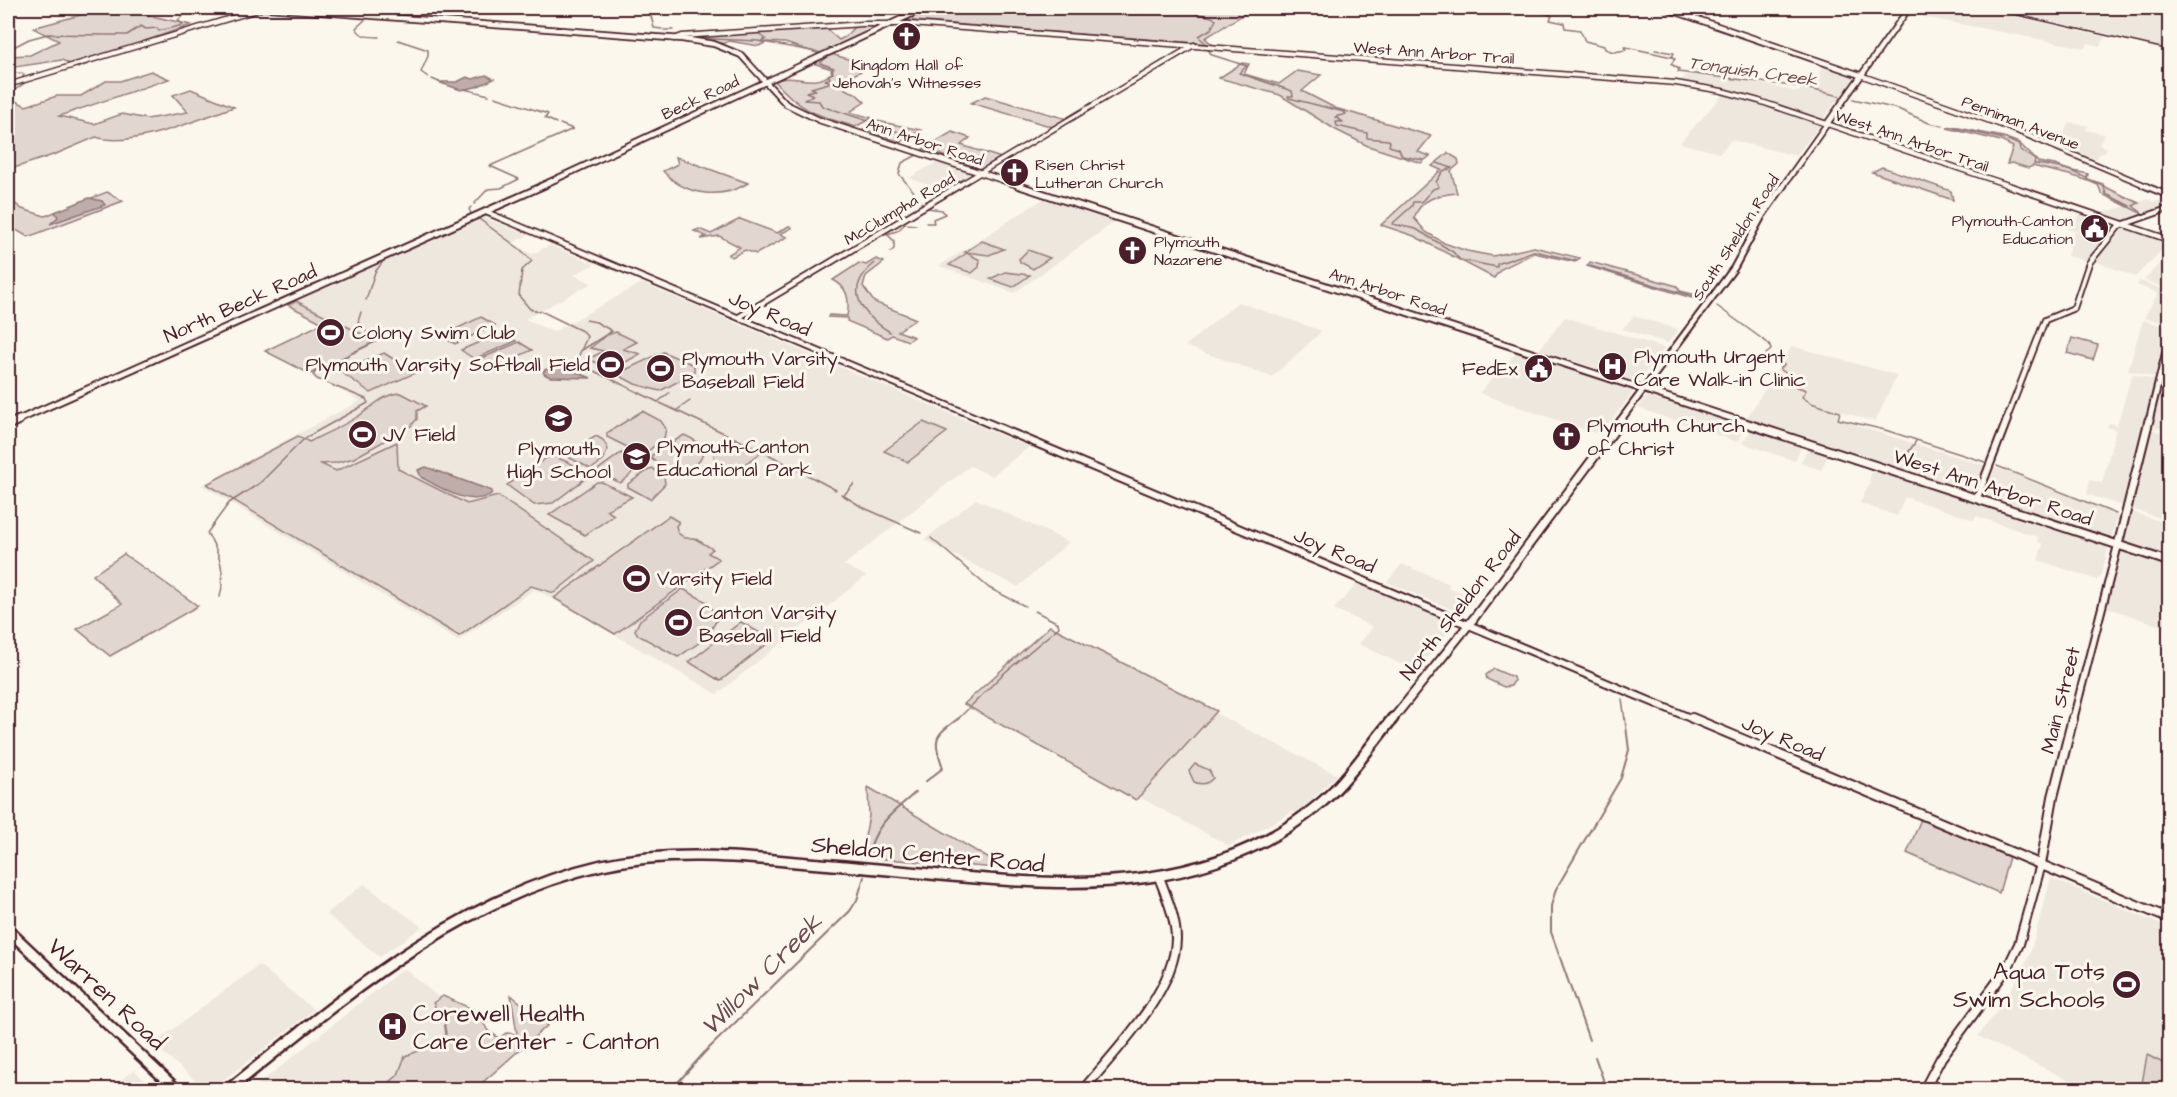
<svg xmlns="http://www.w3.org/2000/svg" width="2177" height="1097" font-family="'Architects Daughter',sans-serif">
  <style>
    .built { fill: #eee7de }
    .green { fill: #e2d7d0; stroke: #967b7e; stroke-width: 1.5 }
    .water { fill: #bfadaa; stroke: #907477; stroke-width: 1.5 }
    .lines { fill: none; stroke-linecap: round; stroke-linejoin: round }
    .stream-far1 { stroke: #907477; stroke-width: 1.5 }
    .stream { stroke: #907477; stroke-width: 2 }
    .tertiary-far3-casing { stroke: #4a1f2b; stroke-width: 7 }
    .tertiary-far2-casing { stroke: #4a1f2b; stroke-width: 8 }
    .tertiary-far1-casing { stroke: #4a1f2b; stroke-width: 10 }
    .tertiary-casing { stroke: #4a1f2b; stroke-width: 12 }
    .secondary-far3-casing { stroke: #4a1f2b; stroke-width: 8 }
    .secondary-far2-casing { stroke: #4a1f2b; stroke-width: 9 }
    .secondary-far1-casing { stroke: #4a1f2b; stroke-width: 11 }
    .secondary-casing { stroke: #4a1f2b; stroke-width: 14 }
    .motorway-casing { stroke: #4a1f2b; stroke-width: 9 }
    .tertiary-far3 { stroke: #fbf7ec; stroke-width: 4 }
    .tertiary-far2 { stroke: #fbf7ec; stroke-width: 4.5 }
    .tertiary-far1 { stroke: #fbf7ec; stroke-width: 6 }
    .tertiary { stroke: #fbf7ec; stroke-width: 8 }
    .secondary-far3 { stroke: #fbf7ec; stroke-width: 4.5 }
    .secondary-far2 { stroke: #fbf7ec; stroke-width: 5 }
    .secondary-far1 { stroke: #fbf7ec; stroke-width: 7 }
    .secondary { stroke: #fbf7ec; stroke-width: 9 }
    .motorway { stroke: #fbf7ec; stroke-width: 6 }
    .rail { stroke: #4a1f2b; stroke-width: 1.5 }
    .labels { text-anchor: middle; stroke-width: 6; stroke-linejoin: round; paint-order: stroke }
    .far-street-label { font-size: 16px; fill: #4a1f2b; stroke: #fbf7ec }
    .far-poi-label { font-size: 16px; fill: #4a1f2b; stroke: #fbf7ec; text-anchor: start }
    .far-water-label { font-size: 18px; font-style: italic; fill: #6d4a51; stroke: #fbf7ec }
    .street-label { font-size: 20px; fill: #4a1f2b; stroke: #fbf7ec }
    .poi-label { font-size: 20px; fill: #4a1f2b; stroke: #fbf7ec; text-anchor: start }
    .near-street-label { font-size: 24px; fill: #4a1f2b; stroke: #fbf7ec }
    .near-poi-label { font-size: 24px; fill: #4a1f2b; stroke: #fbf7ec; text-anchor: end }
    .near-water-label { font-size: 26px; font-style: italic; fill: #6d4a51; stroke: #fbf7ec }
  </style>
  <rect width="100%" height="100%" fill="#fbf7ec"/>
  <filter id="ink" filterUnits="userSpaceOnUse"><feTurbulence type="fractalNoise" baseFrequency=".0167" numOctaves="2"/><feDisplacementMap in="SourceGraphic" scale="12" xChannelSelector="R" yChannelSelector="G"/><feConvolveMatrix kernelMatrix="1 2 1 2 8 2 1 2 1" color-interpolation-filters="sRGB"/></filter>
  <g filter="url(#ink)">
    <g class="built">
      <path d="M1915,8H1982L2105,37L2100,46L2088,43L2085,48L1923,17L1926,13L1913,10Z"/>
      <path d="M1994,8H2099L2130,12L2148,8H2169V49Z"/>
      <path d="M1825,65L1855,76L1840,101H1836L1822,121L1752,97L1679,82L1693,69L1798,92L1806,82L1810,83Z"/>
      <path d="M1724,93L1760,103L1821,124L1796,156L1731,140L1720,153L1680,143Z"/>
      <path d="M2069,122L2088,126L2086,130L2105,134L2099,144L2107,148L2104,153L2099,154L2097,159L2084,156L2043,141L2063,135Z"/>
      <path d="M937,162L974,173L943,191L909,178Z"/>
      <path d="M1045,198L1116,221L1014,293L939,266Z"/>
      <path d="M2148,199L2154,202L2169,199V206L2124,222L2096,214L2127,206L2142,214L2132,206Z"/>
      <path d="M2084,212L2118,224L2104,241L2065,228Z"/>
      <path d="M481,216L528,235L511,244L532,254L550,245L595,264L574,275L592,283L525,319L553,332L642,283L1029,447L992,476L970,466L844,565L866,576L717,694L535,589L458,641L202,485L360,401L310,374L375,341L296,301L484,217Z"/>
      <path d="M2124,227L2169,243L2135,277L2095,261Z"/>
      <path d="M2074,232L2103,242L2088,261L2067,256Z"/>
      <path d="M2169,253V289L2144,280Z"/>
      <path d="M2140,281L2169,291V324L2144,318L2158,293L2137,285Z"/>
      <path d="M1238,302L1241,303L1322,331L1272,377L1185,346Z"/>
      <path d="M1634,316L1678,329L1668,343L1622,329Z"/>
      <path d="M1565,317L1594,326L1665,348L1638,382L1539,350Z"/>
      <path d="M2143,320L2168,327L2156,378L2128,370Z"/>
      <path d="M1792,346L1897,375L1875,422L1839,411L1836,419L1987,466L1977,492L1972,493L1746,419Z"/>
      <path d="M1517,352L1634,391L1600,435L1479,393Z"/>
      <path d="M2132,374L2155,380L2122,506L2087,494L2090,480L2102,483L2116,430L2107,427L2109,423L2117,425Z"/>
      <path d="M2162,382L2169,384V431L2152,426Z"/>
      <path d="M1654,396L1745,426L1737,442L1638,408L1645,398Z"/>
      <path d="M1752,429L1800,443L1802,445L1795,461L1742,443Z"/>
      <path d="M2151,429L2169,435V477L2166,476L2161,502L2169,505L2166,520L2132,509Z"/>
      <path d="M1812,448L1829,453L1821,470L1800,463L1808,449Z"/>
      <path d="M1874,468L2104,544L2108,549L2101,576L2097,580L2038,560L2043,544L2037,541L2038,537L1976,516L1974,520L1905,497L1897,516L1860,503L1870,483V477Z"/>
      <path d="M1995,468L2025,477L2118,515L2112,536L2107,537L1986,498L1984,494Z"/>
      <path d="M976,499L1069,542L1018,587L924,540Z"/>
      <path d="M2131,512L2169,524V557L2126,543L2125,538Z"/>
      <path d="M2123,550L2169,565V629L2106,607Z"/>
      <path d="M1402,564L1450,584L1448,587L1476,598L1463,614L1387,582Z"/>
      <path d="M1359,582L1456,623L1415,671L1359,644L1373,627L1334,609Z"/>
      <path d="M1101,655L1337,775L1297,814L1293,812L1229,846L1022,733Z"/>
      <path d="M2051,878L2169,928V1089H2087L1978,1036L2006,999L2030,954Z"/>
      <path d="M364,884L422,927L380,957L326,914Z"/>
      <path d="M259,965L314,1010L212,1089H205L153,1044Z"/>
      <path d="M404,968L464,1019L383,1089L251,1090Z"/>
      <path d="M134,1070L153,1089H109Z"/>
    </g>
    <g class="green">
      <path d="M929,8H1254L1205,38L1212,44L900,20Z"/>
      <path d="M130,11L191,25L148,40L78,68L62,60L8,68V56L30,55L59,41L33,28L84,14Z"/>
      <path d="M876,25L879,27L820,54L785,43L767,42L759,46L729,41L721,45L680,37L824,27L839,40L845,37L854,27Z"/>
      <path d="M831,54L871,66L853,75L852,80L845,89L855,93L865,102L850,112L872,118L855,127C818,115 801,112 775,81C795,72 812,90 833,72L832,69L813,63Z"/>
      <path d="M1242,63L1249,64L1244,74L1279,84L1297,71L1321,75L1302,91L1335,108L1431,136L1418,152L1430,156L1421,163L1368,146L1336,130L1280,95L1219,78Z"/>
      <path d="M151,71L169,79L59,116L94,124L122,114L147,119L188,112L173,95L191,89L234,107C198,119 132,149 96,137L56,154L8,170V97L26,106L57,96H81L106,81H120Z"/>
      <path d="M985,96L1067,119L1053,127L971,103Z"/>
      <path d="M877,121L921,130L900,142L863,129Z"/>
      <path d="M1954,127L2003,137L2019,143L2038,162L2055,165L2076,173L2139,203L2133,206L2145,215L2102,194L2098,185C2075,174 2057,173 2033,166L2028,168L2012,163L2007,164L2013,147L2001,141L1947,128Z"/>
      <path d="M952,132L970,138L961,145L1001,158L982,169L923,149Z"/>
      <path d="M1448,153L1458,159L1459,164L1451,171L1457,193C1438,195 1421,198 1414,218L1426,232L1444,243L1467,251L1493,256L1534,247L1580,258L1575,262L1534,253L1501,269L1494,278L1414,236L1381,225L1441,170L1432,166Z"/>
      <path d="M676,157L748,183C721,200 685,196 663,171L678,164Z"/>
      <path d="M1882,167L1951,191L1953,200L1872,172Z"/>
      <path d="M107,192L123,201L28,237L13,228L8,230V198L22,209L45,216Z"/>
      <path d="M740,219L777,233L789,226L792,228L780,234L787,237L756,254L745,250L732,257L728,255L740,247L719,236L701,239L706,236L694,231L699,229L711,234Z"/>
      <path d="M982,241L1004,249L989,255L965,252Z"/>
      <path d="M1028,250L1050,258L1033,269L1020,262L1019,259Z"/>
      <path d="M967,253L980,260L979,267L972,273L949,265Z"/>
      <path d="M876,259L884,262L866,276L863,286L874,302L916,319L898,331L914,337L908,341L892,335L887,338L847,321V318L828,317L829,315L847,316C850,301 848,287 833,280L859,263L866,265Z"/>
      <path d="M1590,262L1677,286L1680,291L1701,296L1699,300L1587,266Z"/>
      <path d="M1005,272L1030,275L1013,287L990,279Z"/>
      <path d="M296,301L376,341L310,374L265,351L323,323L288,305Z"/>
      <path d="M481,317L495,325L455,344L441,336Z"/>
      <path d="M503,332L516,341L474,359L461,350Z"/>
      <path d="M616,332L637,342L623,349L640,354L612,370L588,359L604,351L590,348L607,335Z"/>
      <path d="M2072,338L2098,345L2093,360L2067,353Z"/>
      <path d="M519,342L532,350L487,371L473,362Z"/>
      <path d="M663,352L694,365V373L660,391L635,384L620,376L621,372Z"/>
      <path d="M384,353L415,373L371,393L341,372Z"/>
      <path d="M401,393L426,406L417,411V419L411,426L354,458L335,463L321,464L336,471L397,442L398,469L467,504L498,496L594,561L554,593L531,586L459,636L207,484L298,436L309,442C326,433 344,426 360,415C372,407 385,393 401,393Z"/>
      <path d="M642,411L661,421L666,429L664,438L643,455L607,437V433Z"/>
      <path d="M923,422L947,432L908,462L884,451Z"/>
      <path d="M684,435C713,447 705,460 683,475L651,459L652,455Z"/>
      <path d="M596,436L603,440L608,449L603,461L591,469L568,457L569,453Z"/>
      <path d="M732,439L761,453L731,473L715,465L714,452Z"/>
      <path d="M621,453C640,464 637,472 620,483L599,472V469Z"/>
      <path d="M551,455L572,464L587,475L586,478L553,503L534,505L507,485Z"/>
      <path d="M652,468L664,477L665,484L650,499L628,487V484Z"/>
      <path d="M597,482H602L632,497L606,510L614,515L585,535L549,515Z"/>
      <path d="M669,516L679,522L676,526L678,533L685,538H694L713,549L708,553L719,559L615,634L554,598Z"/>
      <path d="M124,554L198,606L110,656L77,629L122,604L93,575Z"/>
      <path d="M683,589L707,602L718,618L706,638L678,657L638,635L635,630L640,620Z"/>
      <path d="M741,622L772,640L720,681L689,662Z"/>
      <path d="M1050,626L1217,711L1136,800L964,704Z"/>
      <path d="M1494,669L1513,677L1514,681L1511,686L1504,687L1487,679L1486,675Z"/>
      <path d="M1195,764L1209,770L1213,778C1208,784 1201,785 1194,782L1189,771Z"/>
      <path d="M868,787L998,864L997,868L861,857L869,816Z"/>
      <path d="M1921,819L2009,857L1999,893L1907,853Z"/>
      <path d="M511,995L548,1025L475,1089H382L398,1075L405,1056L424,1049L446,1034L444,1021L433,1003L443,996L477,1011L488,1031L499,1038L506,1033L517,1034Z"/>
      <path d="M2147,1055L2169,1066V1089H2141Z"/>
    </g>
    <g class="water">
      <path d="M486,75L494,79L476,87L461,90L438,82H457L467,77L473,79Z"/>
      <path d="M89,198L102,201L105,205L50,224L58,217L55,212Z"/>
      <path d="M557,364L591,378L550,377L544,374L543,371Z"/>
      <path d="M426,467L492,491L491,494C470,508 441,488 421,477L418,470Z"/>
    </g>
    <g class="lines">
      <g class="stream-far1">
        <path d="M649,8L654,28L662,29"/>
        <path d="M1172,8L1212,17L1216,20L1211,29L1199,36"/>
        <path d="M1522,8L1548,14L1552,16L1550,20L1564,23L1565,28L1580,30L1585,41L1604,46L1605,49L1614,52L1626,50L1624,47H1626L1672,57"/>
        <path d="M374,12L377,8"/>
        <path d="M366,19L356,28C361,37 369,37 379,37"/>
        <path d="M664,30H673"/>
        <path d="M758,33L766,39L761,42"/>
        <path d="M104,35H127L141,26L146,29L157,28L159,31L183,25L178,20L186,13L185,8"/>
        <path d="M691,38L758,41L822,53"/>
        <path d="M1200,38L1208,45"/>
        <path d="M398,40L428,50V56L421,72L428,77"/>
        <path d="M1207,48L1212,55L1247,66L1239,73L1292,91L1293,96H1288L1289,98L1344,112L1346,114L1335,117L1343,122H1336L1337,126L1367,133V138L1388,140L1390,141L1389,146L1399,149L1402,156L1424,160"/>
        <path d="M8,50L29,39L48,34L103,35"/>
        <path d="M1655,50L1674,53L1672,57L1675,59L1671,64L1679,69L1678,72L1801,87L1840,96"/>
        <path d="M830,55L820,63L834,68L831,71L833,73L828,75L830,78L825,80L832,82L811,88L816,90L806,92L813,95L804,100L819,101L822,106L833,110"/>
        <path d="M8,74L22,73L24,75L21,80"/>
        <path d="M432,79L439,82"/>
        <path d="M464,89L489,95"/>
        <path d="M8,95L26,82L24,81"/>
        <path d="M495,97L548,114L545,118L556,123"/>
        <path d="M1853,99L1898,109L1929,123L1943,126"/>
        <path d="M835,110L868,121"/>
        <path d="M873,123L910,136"/>
        <path d="M1954,128L2004,139"/>
        <path d="M8,130L12,131L8,135"/>
        <path d="M2006,139L2019,145L2020,150L2035,160L2034,164C2052,165 2070,171 2088,174L2087,179L2103,184L2106,194L2130,206"/>
        <path d="M1437,163L1452,168L1443,171L1436,182L1439,187L1433,189L1421,202H1413L1412,206L1392,224L1416,229L1453,252L1460,260L1497,267V264L1534,251L1577,261"/>
        <path d="M914,192L899,174L902,163L917,155"/>
        <path d="M913,194L924,205"/>
        <path d="M474,204L488,189L501,188L519,179L490,166L573,129L560,124"/>
        <path d="M471,207L469,209L472,216"/>
        <path d="M479,219L520,249L532,261L522,270L519,296L530,309L543,312L584,332L587,337L576,362L606,377"/>
        <path d="M926,223H934L933,219L945,214L942,210L927,208"/>
        <path d="M890,252L894,249V241L887,234L897,231L905,224L916,225"/>
        <path d="M875,263C842,289 861,314 890,332"/>
        <path d="M1587,265L1702,299"/>
        <path d="M366,300L375,272L382,263"/>
        <path d="M1717,306L1769,344L1771,350L1766,354L1784,365L1780,369L1793,378L1795,386L1806,390L1802,397L1811,403L1840,412L1838,419L1885,430L1985,462"/>
        <path d="M582,350L612,331L596,322L586,320"/>
        <path d="M607,377L658,402"/>
        <path d="M658,402L669,393"/>
        <path d="M660,403L760,450L836,490"/>
        <path d="M677,410L690,401"/>
        <path d="M1908,453L1916,441"/>
        <path d="M1997,466L2116,514"/>
        <path d="M841,494L862,507L921,533"/>
        <path d="M844,495L854,484"/>
        <path d="M931,538L989,588L1025,606"/>
        <path d="M220,597C226,573 220,553 207,533L229,503L260,483L305,438L368,403L366,399L317,379L313,375L316,371L375,342L358,322L361,312"/>
        <path d="M1622,699L1625,720"/>
        <path d="M957,720L1003,674L1059,627L1058,623L1035,611"/>
      </g>
      <g class="stream">
        <path d="M925,782L943,768C933,738 933,737 959,718"/>
        <path d="M869,858C871,827 894,811 916,792"/>
        <path d="M1589,1040L1551,932V906L1556,889L1621,778L1629,750L1625,718"/>
        <path d="M1595,1057L1607,1090"/>
        <path d="M671,1090L704,1053L850,911L857,900L864,877"/>
      </g>
      <defs>
        <g id="tertiary-far3">
          <path d="M674,39L682,36L863,24H910L1676,83L1722,91L1759,101L2011,186"/>
          <path d="M1860,75L2010,128L2147,186"/>
          <path d="M8,85L264,8"/>
          <path d="M958,186L1194,45"/>
        </g>
        <g id="tertiary-far2">
          <path d="M2007,185L2170,240"/>
          <path d="M2143,185L2170,196"/>
          <path d="M486,212L985,421"/>
          <path d="M739,317L960,185"/>
          <path d="M2006,421L2045,320L2074,308L2089,263L2119,226L2170,208"/>
        </g>
        <g id="tertiary-far1">
          <path d="M981,420L1695,720"/>
          <path d="M1977,498L2007,420"/>
          <path d="M2073,720L2118,545"/>
        </g>
        <g id="tertiary">
          <path d="M1692,718L2170,919"/>
          <path d="M1083,1090C1115,1051 1175,992 1176,939C1176,918 1166,896 1159,877"/>
          <path d="M1924,1090L1941,1058L2008,967L2019,944L2041,864L2053,797L2073,718"/>
        </g>
        <g id="secondary-far3">
          <path d="M267,8L682,39L714,44L741,55L786,104L819,120L1021,186"/>
          <path d="M1665,8L1860,75"/>
          <path d="M541,186L925,8"/>
          <path d="M1783,186L1909,8"/>
        </g>
        <g id="secondary-far2">
          <path d="M1017,185L1740,421"/>
          <path d="M16,421L545,185"/>
          <path d="M1620,421L1734,268L1762,216L1784,185"/>
          <path d="M2149,421L2170,335"/>
        </g>
        <g id="secondary-far1">
          <path d="M1736,420L2170,562"/>
          <path d="M8,425L19,420"/>
          <path d="M2118,545L2149,420"/>
          <path d="M1392,720L1474,618L1622,420"/>
        </g>
        <g id="secondary">
          <path d="M8,930L177,1090"/>
          <path d="M228,1090C343,998 455,899 602,865C666,851 733,856 796,862C848,866 900,871 951,876C1082,888 1215,893 1322,802C1349,778 1370,746 1393,718"/>
        </g>
        <path id="motorway" d="M2117,8H2129"/>
      </defs>
      <use href="#tertiary-far3" class="tertiary-far3-casing"/>
      <use href="#tertiary-far2" class="tertiary-far2-casing"/>
      <use href="#tertiary-far1" class="tertiary-far1-casing"/>
      <use href="#tertiary" class="tertiary-casing"/>
      <use href="#secondary-far3" class="secondary-far3-casing"/>
      <use href="#secondary-far2" class="secondary-far2-casing"/>
      <use href="#secondary-far1" class="secondary-far1-casing"/>
      <use href="#secondary" class="secondary-casing"/>
      <use href="#motorway" class="motorway-casing"/>
      <use href="#tertiary-far3" class="tertiary-far3"/>
      <use href="#tertiary-far2" class="tertiary-far2"/>
      <use href="#tertiary-far1" class="tertiary-far1"/>
      <use href="#tertiary" class="tertiary"/>
      <use href="#secondary-far3" class="secondary-far3"/>
      <use href="#secondary-far2" class="secondary-far2"/>
      <use href="#secondary-far1" class="secondary-far1"/>
      <use href="#secondary" class="secondary"/>
      <use href="#motorway" class="motorway"/>
      <path class="rail" d="M1987,8L2170,50"/>
    </g>
  </g>
  <defs>
    <symbol id="church-disc" viewBox="-11 -11 22 22"><circle r="9.5" fill="#4a1f2b" stroke="#fbf7ec"/><path d="M-1.2-6h2.4v3.5h3.3v2.4h-3.3V6h-2.4V-.1h-3.3v-2.4h3.3Z" fill="#fff"/></symbol>
    <symbol id="civic-disc" viewBox="-11 -11 22 22"><circle r="9.5" fill="#4a1f2b" stroke="#fbf7ec"/><path d="M-.6-6.5H3V-4.5H.6V-3L4-1V1h2V6H-6V1h2V-1L-.6-3ZM-1.2 2.5V6h2.4V2.5Z" fill="#fff"/></symbol>
    <symbol id="stadium-disc" viewBox="-11 -11 22 22"><circle r="9.5" fill="#4a1f2b" stroke="#fbf7ec"/><path d="M0-5a6.5 5 0 1 0 0 10a6.5 5 0 1 0 0-10ZM-3.5-1.8h7v3.6h-7Z" fill="#fff"/></symbol>
    <symbol id="hospital-disc" viewBox="-11 -11 22 22"><circle r="9.5" fill="#4a1f2b" stroke="#fbf7ec"/><path d="M-5-5h3v3.5h4V-5h3V5h-3V1.5h-4V5h-3Z" fill="#fff"/></symbol>
    <symbol id="school-disc" viewBox="-11 -11 22 22"><circle r="9.5" fill="#4a1f2b" stroke="#fbf7ec"/><path d="M0-5L7-2L0 1L-7-2ZM-4 1L0 2.5L4 1V4Q0 6-4 4Z" fill="#fff"/></symbol>
  </defs>
  <g fill-rule="evenodd">
    <use href="#church-disc" x="890" y="20" width="33" height="33"/>
    <use href="#church-disc" x="998" y="156" width="33" height="33"/>
    <use href="#civic-disc" x="2078" y="212" width="33" height="33"/>
    <use href="#church-disc" x="1116" y="234" width="33" height="33"/>
    <use href="#stadium-disc" x="314" y="316" width="33" height="33"/>
    <use href="#stadium-disc" x="594" y="348" width="33" height="33"/>
    <use href="#hospital-disc" x="1596" y="350" width="33" height="33"/>
    <use href="#civic-disc" x="1522" y="352" width="33" height="33"/>
    <use href="#stadium-disc" x="644" y="352" width="33" height="33"/>
    <use href="#school-disc" x="542" y="402" width="33" height="33"/>
    <use href="#stadium-disc" x="346" y="418" width="33" height="33"/>
    <use href="#church-disc" x="1550" y="420" width="33" height="33"/>
    <use href="#school-disc" x="620" y="440" width="33" height="33"/>
    <use href="#stadium-disc" x="620" y="562" width="33" height="33"/>
    <use href="#stadium-disc" x="662" y="606" width="33" height="33"/>
    <use href="#stadium-disc" x="2110" y="968" width="33" height="33"/>
    <use href="#hospital-disc" x="376" y="1010" width="33" height="33"/>
  </g>
  <g class="labels">
    <g class="far-street-label">
      <text transform="translate(1434 52) rotate(4)" y="6">West Ann Arbor Trail</text>
      <text transform="translate(700 97) rotate(-25)" y="6">Beck Road</text>
      <text transform="translate(2021 122) rotate(21)" y="6">Penniman Avenue</text>
      <text transform="translate(1912 140) rotate(19)" y="6">West Ann Arbor Trail</text>
      <text transform="translate(925 141) rotate(18)" y="6">Ann Arbor Road</text>
      <text transform="translate(899 208) rotate(-31)" y="6">McClumpha Road</text>
      <text transform="translate(1735 237) rotate(-57)" y="6">South Sheldon Road</text>
      <text transform="translate(1388 291) rotate(18)" y="6">Ann Arbor Road</text>
    </g>
    <g class="far-poi-label">
      <text x="907" y="70" text-anchor="middle">Kingdom Hall of<tspan x="907" dy="18">Jehovah's Witnesses</tspan></text>
      <text x="1035" y="170">Risen Christ<tspan x="1035" dy="18">Lutheran Church</tspan></text>
      <text x="2073" y="226" text-anchor="end">Plymouth-Canton<tspan x="2073" dy="18">Education</tspan></text>
      <text x="1154" y="247">Plymouth<tspan x="1154" dy="18">Nazarene</tspan></text>
    </g>
    <g class="far-water-label">
      <text transform="translate(1753 71) rotate(8)" y="6">Tonquish Creek</text>
    </g>
    <g class="street-label">
      <text transform="translate(240 303) rotate(-24)" y="7">North Beck Road</text>
      <text transform="translate(770 313) rotate(23)" y="7">Joy Road</text>
      <text transform="translate(1993 487) rotate(18)" y="7">West Ann Arbor Road</text>
      <text transform="translate(1335 550) rotate(23)" y="7">Joy Road</text>
      <text transform="translate(1460 605) rotate(-52)" y="7">North Sheldon Road</text>
      <text transform="translate(2060 700) rotate(-76)" y="7">Main Street</text>
      <text transform="translate(1783 738) rotate(23)" y="7">Joy Road</text>
    </g>
    <g class="poi-label">
      <text x="352" y="339">Colony Swim Club</text>
      <text x="1634" y="363">Plymouth Urgent<tspan x="1634" dy="23">Care Walk-in Clinic</tspan></text>
      <text x="682" y="365">Plymouth Varsity<tspan x="682" dy="23">Baseball Field</tspan></text>
      <text x="590" y="371" text-anchor="end">Plymouth Varsity Softball Field</text>
      <text x="1518" y="375" text-anchor="end">FedEx</text>
      <text x="1587" y="432">Plymouth Church<tspan x="1587" dy="23">of Christ</tspan></text>
      <text x="383" y="441">JV Field</text>
      <text x="657" y="453">Plymouth-Canton<tspan x="657" dy="23">Educational Park</tspan></text>
      <text x="559" y="455" text-anchor="middle">Plymouth<tspan x="559" dy="23">High School</tspan></text>
      <text x="657" y="585">Varsity Field</text>
      <text x="699" y="619">Canton Varsity<tspan x="699" dy="23">Baseball Field</tspan></text>
    </g>
    <g class="near-street-label">
      <text transform="translate(928 854) rotate(5)" y="8">Sheldon Center Road</text>
      <text transform="translate(107 994) rotate(43)" y="8">Warren Road</text>
    </g>
    <g class="near-poi-label">
      <text x="2105" y="979">Aqua Tots<tspan x="2105" dy="28">Swim Schools</tspan></text>
      <text x="413" y="1021" text-anchor="start">Corewell Health<tspan x="413" dy="28">Care Center - Canton</tspan></text>
    </g>
    <g class="near-water-label">
      <text transform="translate(761 974) rotate(-45)" y="9">Willow Creek</text>
    </g>
  </g>
  <rect width="2177" height="1097" fill="none" stroke="#fbf7ec" stroke-width="30"/>
  <rect x="15" y="15" width="2147" height="1067" fill="none" stroke="#4a1f2b" stroke-width="2" filter="url(#ink)"/>
</svg>
